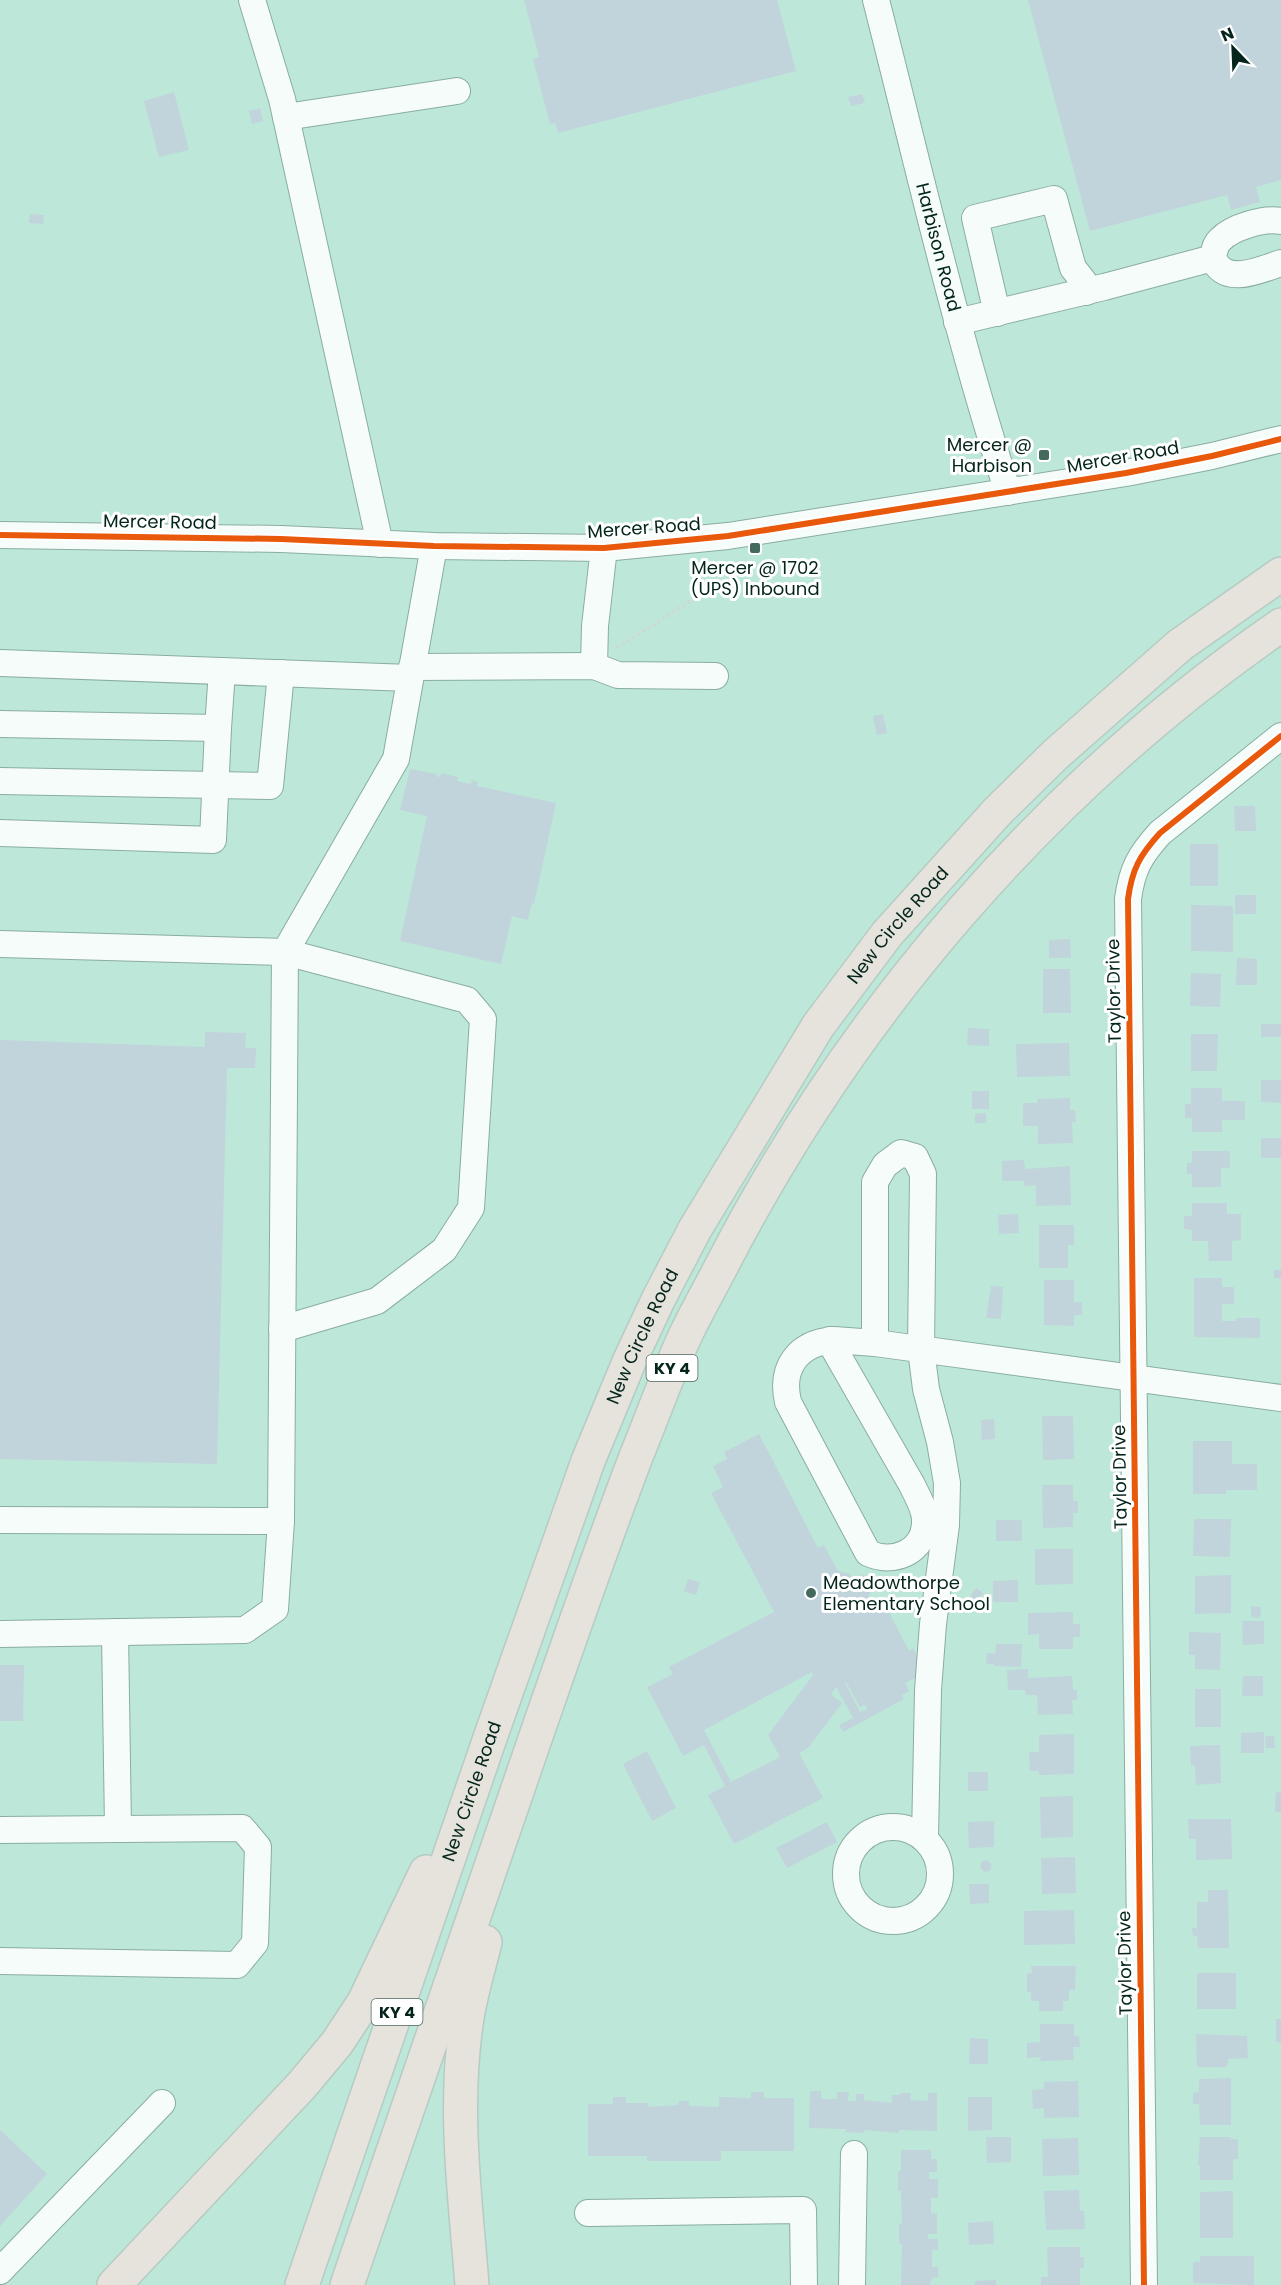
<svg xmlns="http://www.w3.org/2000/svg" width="1281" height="2285" font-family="Poppins,sans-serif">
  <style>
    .building { fill: #c1d3db; fill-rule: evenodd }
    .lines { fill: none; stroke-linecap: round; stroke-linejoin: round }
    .minor-casing { stroke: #8aada1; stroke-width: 28 }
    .highway-casing { stroke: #b5cbc4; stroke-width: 36 }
    .path { stroke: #cbdad5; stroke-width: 4; stroke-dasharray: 3 3; stroke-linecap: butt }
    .minor { stroke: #f5fcf9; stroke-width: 26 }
    .highway { stroke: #e5e3dc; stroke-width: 33 }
    .cycleway-casing { stroke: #fff; stroke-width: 10 }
    .cycleway { stroke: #e8590c; stroke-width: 6 }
    .poi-dot { fill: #44695e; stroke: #fff; stroke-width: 2 }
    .labels { text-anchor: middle; stroke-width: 6; stroke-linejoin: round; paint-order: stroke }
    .shield { fill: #fff; stroke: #4f665f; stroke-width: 1.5 }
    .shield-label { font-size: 16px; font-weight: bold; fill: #03251b }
    .street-label { font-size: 18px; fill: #03251b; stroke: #fff }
    .poi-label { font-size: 18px; fill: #03251b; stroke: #fff; text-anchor: end }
  </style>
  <rect width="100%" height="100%" fill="#bde8d9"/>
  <g class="building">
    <path d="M524,0H777L796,71L558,133L555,123L550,124L533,59L539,57Z"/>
    <path d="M1028,0H1281V180L1256,187L1260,202L1231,210L1227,195L1090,231Z"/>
    <path d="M174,92L189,150L159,157L144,101Z"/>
    <path d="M862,94L865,103L851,106L848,97Z"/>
    <path d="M260,108L263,121L252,124L249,111Z"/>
    <path d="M30,214L44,215L43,224L29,223Z"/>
    <path d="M883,714L887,733L877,735L873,716Z"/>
    <path d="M410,769L437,774L436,776L440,777L441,773L458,777L457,781L471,784L472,780L478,782L477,786L556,803L534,904L532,903L528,920L512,916L501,964L400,941L427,816L400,810Z"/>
    <path d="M1234,806H1255L1256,831H1235Z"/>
    <rect x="1190" y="844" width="28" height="42"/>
    <rect x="1235" y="895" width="21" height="19"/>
    <path d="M1191,905L1233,906V952L1191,951Z"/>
    <path d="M1070,939L1071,958H1049V940Z"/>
    <path d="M1237,958L1257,959V985H1236Z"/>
    <path d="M1043,969H1070L1071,1013H1043Z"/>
    <path d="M1191,973L1221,974L1220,1007L1190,1006Z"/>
    <rect x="1261" y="1024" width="20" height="13"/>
    <path d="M968,1028L989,1029V1046L967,1045Z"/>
    <path d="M205,1032L246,1033L245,1048H256L255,1068H227L217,1464L0,1459V1040L205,1047Z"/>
    <path d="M1191,1034H1218L1217,1071H1191Z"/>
    <path d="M1069,1043L1070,1076L1017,1077L1016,1044Z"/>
    <path d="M1261,1080H1281V1103L1261,1102Z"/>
    <path d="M1191,1088H1222V1101H1245V1120H1222V1132H1192V1118H1185V1104H1191Z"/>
    <rect x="972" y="1091" width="17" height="18"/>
    <path d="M1070,1098V1110H1075L1076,1122H1072L1073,1143L1038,1144V1126H1023V1103H1038L1037,1099Z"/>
    <path d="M986,1113V1123H975V1114Z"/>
    <rect x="1261" y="1138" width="20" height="20"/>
    <path d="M1192,1151H1230V1168H1221V1187H1192V1174H1187V1163H1192Z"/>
    <path d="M1024,1160L1025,1169L1070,1166L1071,1205L1036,1206V1185L1024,1186V1181H1002V1161Z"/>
    <path d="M1192,1203H1227V1214H1241V1240L1232,1241V1261H1209L1208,1241H1192V1230L1184,1229V1216H1192Z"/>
    <path d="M1018,1214L1019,1233L999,1234L998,1215Z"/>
    <path d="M1039,1225H1074V1245H1068V1268H1039Z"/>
    <rect x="1274" y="1270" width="7" height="8"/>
    <path d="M1194,1278H1222V1287H1234V1304H1222V1321H1236V1318H1260V1338L1194,1337Z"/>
    <path d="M1044,1280H1074V1302H1082V1315H1074V1326L1044,1325Z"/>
    <path d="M991,1286L1003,1287L1001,1319L986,1318Z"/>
    <path d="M1042,1416H1073L1074,1459L1043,1460Z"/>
    <path d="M994,1419L995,1439L982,1440L981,1420Z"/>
    <path d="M759,1434L818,1548L824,1545L838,1571L850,1574L857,1589L861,1575L885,1580L886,1589H871L866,1607L882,1599L909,1651L913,1648L926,1672L905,1683L909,1691L902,1695L904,1699L843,1732L839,1725L853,1718L836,1687L831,1694L842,1703L808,1748L799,1753L823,1798L734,1844L708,1795L725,1786L704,1745L683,1756L647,1687L673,1674L669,1667L774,1612L711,1493L723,1487L713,1466L727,1459L724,1452ZM812,1672L813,1675L768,1735L780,1757L731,1782L704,1730ZM846,1682L860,1707L865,1705L867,1709L860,1712L845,1683Z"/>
    <path d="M1193,1441H1232V1464H1257V1490H1226V1494H1193Z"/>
    <path d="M1042,1485H1073V1501H1078V1513H1073V1527L1043,1528Z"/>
    <path d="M1194,1519H1231L1230,1557L1193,1556Z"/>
    <rect x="996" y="1520" width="26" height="21"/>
    <path d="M1035,1549H1073V1584L1035,1585Z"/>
    <path d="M1231,1575V1613L1195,1614V1576Z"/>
    <path d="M688,1579L700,1582L696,1595L684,1591Z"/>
    <path d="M1018,1580V1602H993V1581Z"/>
    <path d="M976,1588L983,1593L976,1603L969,1598Z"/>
    <path d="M1251,1606L1261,1607L1260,1618L1251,1617Z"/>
    <path d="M1073,1612V1624H1080V1637H1073V1649H1039V1634L1028,1635V1613Z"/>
    <path d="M1242,1621H1264V1644L1243,1645Z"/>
    <path d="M1189,1632L1221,1633L1220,1670L1195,1669V1655H1189Z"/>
    <path d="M996,1644H1022L1021,1667L994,1666V1664H986L987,1653H995Z"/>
    <path d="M0,1665H24L23,1721H0Z"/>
    <path d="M1028,1669V1678L1072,1676L1073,1690H1077V1700H1072L1073,1714L1038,1715L1037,1695H1026L1025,1690H1008L1007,1670Z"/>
    <path d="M1243,1676H1263V1696H1242Z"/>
    <rect x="1195" y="1689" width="26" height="38"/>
    <path d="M1264,1732V1753H1241V1733Z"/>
    <path d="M1074,1734V1774L1039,1775V1771H1030L1029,1752H1039V1735Z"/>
    <path d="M1265,1736H1274L1275,1748H1266Z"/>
    <path d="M1220,1745L1221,1783L1196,1785L1195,1765L1191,1766L1190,1746Z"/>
    <path d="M647,1751L676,1808L652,1821L623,1764Z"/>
    <rect x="968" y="1772" width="20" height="19"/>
    <path d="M1276,1792L1281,1793V1812H1275Z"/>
    <path d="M1073,1796V1837L1041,1838L1040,1797Z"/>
    <path d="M1188,1819H1231L1232,1859L1196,1860V1839H1189Z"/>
    <path d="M994,1821V1847L969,1848L968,1822Z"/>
    <path d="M827,1822L837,1842L787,1868L776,1848Z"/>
    <path d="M1075,1857L1076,1893L1042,1894L1041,1858Z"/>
    <circle cx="986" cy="1866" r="5.5"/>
    <path d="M969,1884H989V1903L970,1904Z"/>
    <path d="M1208,1890H1228L1229,1948H1198L1197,1936H1193L1192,1928H1197V1902H1208Z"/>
    <path d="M1074,1910L1075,1944L1024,1945V1911Z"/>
    <path d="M1031,1966H1076L1075,1990H1069V2001H1063V2011H1039V2001H1031V1992H1027V1974L1032,1973Z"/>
    <rect x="1197" y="1973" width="39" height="36"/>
    <rect x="1276" y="2019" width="5" height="23"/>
    <path d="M1040,2024H1074V2036H1079L1080,2047H1073L1074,2060L1040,2061L1041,2057L1027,2058V2043L1040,2042Z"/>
    <path d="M1196,2034L1247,2036L1248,2058L1228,2059L1227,2067H1197Z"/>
    <path d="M970,2038L988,2039V2064H969Z"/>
    <path d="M1231,2078V2125H1200L1199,2104H1193V2093L1199,2092V2079Z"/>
    <path d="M1078,2081L1079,2117L1044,2118V2108L1033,2109L1032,2090L1044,2089V2082Z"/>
    <path d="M810,2091H821V2099H837V2092H849L848,2101H856V2094H864V2100L892,2103V2095H900V2093H911L910,2100L928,2101V2093H937V2131L899,2130V2133L864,2130V2133L846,2132V2129L809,2128Z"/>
    <path d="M751,2092H764V2098H794V2151H721V2161H647V2156H588V2104H613V2097H626V2103H648V2107L678,2105L679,2101H689V2106L719,2107V2097L751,2098Z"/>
    <path d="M968,2097H992V2130L968,2131Z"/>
    <path d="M0,2130L47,2174L0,2226Z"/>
    <path d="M986,2137H1011V2162L987,2163Z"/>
    <path d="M1200,2137H1231V2139H1238V2159H1233V2180H1200V2165H1198Z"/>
    <path d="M1078,2138L1079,2175L1043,2176L1042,2139Z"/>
    <path d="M901,2150H931V2159H937V2172H929V2179H938V2198H931V2214L937,2213V2234H928V2239H938V2250H932V2267H938V2277L932,2278L930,2285H901L902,2244H899V2224H902L901,2191H898V2171H901Z"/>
    <path d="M1079,2190L1080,2211H1084L1085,2229L1046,2230L1044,2191Z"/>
    <path d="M1233,2191V2238H1200V2192Z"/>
    <path d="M993,2221L994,2244L969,2245L968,2223Z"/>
    <path d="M1047,2247H1080V2257H1084V2267L1080,2268V2285H1041V2277H1048Z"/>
    <path d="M1200,2256H1254V2285L1193,2283V2262H1200Z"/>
    <path d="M996,2280V2285H975V2281Z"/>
  </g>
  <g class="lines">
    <defs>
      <g id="minor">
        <path d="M252,0L282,99L380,544"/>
        <path id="s1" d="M876,0C918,164 955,330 1008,492"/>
        <path d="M286,117L457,91"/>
        <path d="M1281,221C1264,218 1232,227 1220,240C1215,245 1214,251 1213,258C1225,287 1259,270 1281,263"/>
        <path d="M997,313L975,218L1054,199L1073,268L1084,282L1086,292"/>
        <path d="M957,322L1104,287L1213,258"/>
        <path d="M0,535L281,539L434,546L604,548L728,536L1126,473L1212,456L1281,439"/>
        <path d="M0,663L410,678"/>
        <path d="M594,666L595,626L604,548"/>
        <path d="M412,667L594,666L618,675L715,676"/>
        <path d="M0,724L218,728L222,671"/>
        <path d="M0,781L270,786L281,673"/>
        <path d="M0,833L213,840L218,728"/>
        <path d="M0,944L285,952L281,1521L0,1520"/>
        <path d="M282,1329L377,1301L444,1250L471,1208L483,1019L467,1000L285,952L396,759L434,546"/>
        <path d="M829,1340L912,1485C917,1496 925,1508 925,1520C926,1552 893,1565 868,1553L788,1402C780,1367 798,1343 834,1340L875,1343L1281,1398"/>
        <path d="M875,1343V1182L885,1165L901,1153L915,1157L923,1174L921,1349L926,1389L940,1442L947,1483L946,1525L933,1624L928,1690L925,1838"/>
        <path d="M115,1632L118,1828"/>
        <path d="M0,1634L245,1630L275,1609L281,1521"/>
        <circle cx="893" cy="1874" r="47"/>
        <path d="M0,1830L242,1828L258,1847L255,1943L237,1965L0,1961"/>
        <path d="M588,2213L803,2210L804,2285"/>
        <path d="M0,2271L162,2103"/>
        <path d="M852,2285L854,2154"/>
        <path d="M1144,2285L1128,899C1132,869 1140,855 1160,833L1281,736"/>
      </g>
      <g id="highway">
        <path d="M114,2285L302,2085L337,2043L364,2002L426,1872"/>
        <path id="s2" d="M302,2285L490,1738L588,1461L629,1362L659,1298L695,1229L818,1026L887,934L997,812L1055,755L1180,645L1281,574"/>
        <path d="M347,2285C409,2103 472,1921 535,1739C568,1644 601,1548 637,1454C653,1415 667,1375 685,1336C696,1313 709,1290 721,1267C852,1012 1045,788 1281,625"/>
        <path d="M472,2285C465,2197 453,2106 467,2018C471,1992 479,1967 485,1942"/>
      </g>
    </defs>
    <use href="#minor" class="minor-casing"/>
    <use href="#highway" class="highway-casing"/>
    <path class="path" d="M617,648L717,584L715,560"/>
    <use href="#minor" class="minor"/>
    <use href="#highway" class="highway"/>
    <defs>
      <g id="cycleway">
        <path d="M0,535L281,539L434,546L604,548L728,536L1126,473L1212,456L1281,439"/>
        <path d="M1144,2285L1128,899C1132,869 1140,855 1160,833L1281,736"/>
      </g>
    </defs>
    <use href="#cycleway" class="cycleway-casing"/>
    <use href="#cycleway" class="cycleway"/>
  </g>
  <g class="poi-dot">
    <rect x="1038" y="449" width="12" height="12" rx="3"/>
    <rect x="749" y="542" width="12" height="12" rx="3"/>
    <circle cx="811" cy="1593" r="6"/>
  </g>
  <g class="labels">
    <g class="shield">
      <rect x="646.5" y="1355" width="51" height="26" rx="4.5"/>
      <rect x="371.5" y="1999" width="51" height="26" rx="4.5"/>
    </g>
    <g class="shield-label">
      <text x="672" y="1374">KY 4</text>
      <text x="397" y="2018">KY 4</text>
    </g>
    <g class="street-label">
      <text dy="6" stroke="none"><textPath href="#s1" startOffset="255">Harbison Road</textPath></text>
      <text transform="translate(1123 457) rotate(-10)" y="6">Mercer Road</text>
      <text transform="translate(160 522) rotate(1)" y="6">Mercer Road</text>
      <text transform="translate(644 528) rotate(-4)" y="6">Mercer Road</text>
      <text dy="6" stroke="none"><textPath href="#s2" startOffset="1494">New Circle Road</textPath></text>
      <text transform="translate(1114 991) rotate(-91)" y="6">Taylor Drive</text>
      <text dy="6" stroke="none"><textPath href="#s2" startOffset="1008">New Circle Road</textPath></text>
      <text transform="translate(1120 1477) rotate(-91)" y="6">Taylor Drive</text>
      <text dy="6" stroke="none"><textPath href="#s2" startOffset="522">New Circle Road</textPath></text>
      <text transform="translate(1125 1963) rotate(-91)" y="6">Taylor Drive</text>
    </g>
    <g class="poi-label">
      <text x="1032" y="451">Mercer @<tspan x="1032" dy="21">Harbison</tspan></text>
      <text x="755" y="574" text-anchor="middle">Mercer @ 1702<tspan x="755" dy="21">(UPS) Inbound</tspan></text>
      <text x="823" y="1589" text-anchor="start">Meadowthorpe<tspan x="823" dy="21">Elementary School</tspan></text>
    </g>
  </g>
  <g transform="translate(1233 48) rotate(337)" stroke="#ffffff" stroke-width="4.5" paint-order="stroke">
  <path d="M0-4.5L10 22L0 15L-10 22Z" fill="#03251b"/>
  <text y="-9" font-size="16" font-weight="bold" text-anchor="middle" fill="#03251b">N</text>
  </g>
</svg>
